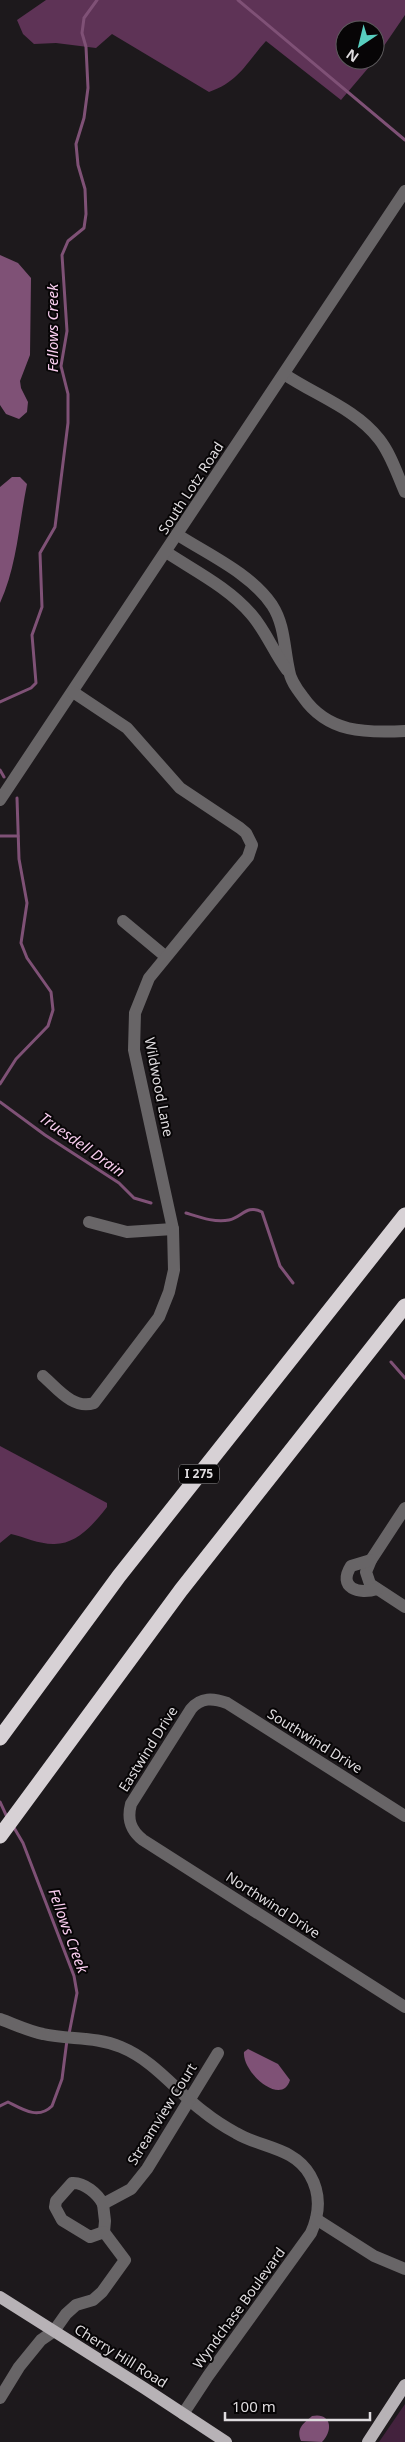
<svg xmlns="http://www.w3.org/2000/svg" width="405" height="2442" font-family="'Noto Sans',sans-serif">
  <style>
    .green { fill: #43223d }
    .forest { fill: #5e3356 }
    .water { fill: #7f5176 }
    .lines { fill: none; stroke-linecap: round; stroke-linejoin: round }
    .stream { stroke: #7f5176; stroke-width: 3 }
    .minor { stroke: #686567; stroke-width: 12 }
    .major { stroke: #b7b2b6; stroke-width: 12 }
    .highway { stroke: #d7d1d5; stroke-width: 15 }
    .labels { text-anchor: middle; stroke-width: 4; stroke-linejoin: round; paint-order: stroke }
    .shield { fill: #070506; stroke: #9e9c9e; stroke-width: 1 }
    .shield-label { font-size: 12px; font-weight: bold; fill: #dfdcdf }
    .street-label { font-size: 14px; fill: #dfdcdf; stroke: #070506 }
    .water-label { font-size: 15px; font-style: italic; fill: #f9cdef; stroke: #070506 }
  </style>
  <rect width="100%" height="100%" fill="#1d191c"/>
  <path class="green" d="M405,2404V2442H379Z"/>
  <g class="forest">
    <path d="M46,0H405V15L375,59V30H345V60H375L341,100L266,41C246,63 239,82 209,92L112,34L96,48L56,43L34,44L23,34L17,20Z"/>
    <path d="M0,1446L107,1503V1507C94,1524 76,1545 53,1544C39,1544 24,1537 11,1534L0,1543Z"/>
  </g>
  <g class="water">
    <path d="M0,255L18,263L31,278L30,355L20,381L21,388L28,402L27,412L19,419L6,414L0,405Z"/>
    <path d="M12,477H20L27,484C19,523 17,566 0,603V487Z"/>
    <path d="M248,2049L278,2064L290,2080C282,2107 242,2073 244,2052Z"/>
    <path d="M312,2416C331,2412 334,2430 322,2442L301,2441C296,2428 303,2424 312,2416Z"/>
  </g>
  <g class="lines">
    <g class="stream">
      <path d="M238,0L405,140"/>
      <path d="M0,702L31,688L36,683L32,635L42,607L40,553L55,527L68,423V394L61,366L67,331L62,255L68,241L84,228L86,214L85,189L78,165L76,144L84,118L88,88L86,47L82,33L84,18L97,0"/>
      <path d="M0,770L4,777"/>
      <path d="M0,836H18"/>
      <path d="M0,1084L16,1059L48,1026L53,1010L51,992L27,958L21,943L27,903L19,859L17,798"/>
      <path d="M0,1102L45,1135L119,1183L134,1198L151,1203"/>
      <path d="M186,1213C199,1217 215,1223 229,1220C242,1217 247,1204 262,1212L280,1266L293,1283"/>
      <path d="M391,1362L405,1378"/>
      <path d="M0,1802L7,1817"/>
      <path d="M13,1826L23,1843L74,1976L77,1993L69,2034"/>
      <path d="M0,2106L8,2102C22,2109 38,2120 52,2106L62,2079L67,2040"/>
    </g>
    <g class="minor">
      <path d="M284,374C315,395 356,409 379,439C391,454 397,474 405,492"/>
      <path d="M178,535C209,555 250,573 272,605C285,625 284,648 289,670C290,680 297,689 303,697C328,733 365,733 405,731"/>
      <path d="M166,552C195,571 229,588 251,614C266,631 274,653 287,670"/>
      <path d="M0,800L405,191"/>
      <path d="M123,921L165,956"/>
      <path d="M89,1222L127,1232L173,1229"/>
      <path d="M43,1376C57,1388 73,1410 94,1403L159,1317L169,1292L174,1270L173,1229L134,1050L135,1013L149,978L248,857L252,845L246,833L240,828L180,788L127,728L73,692"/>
      <path d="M405,1508L371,1560L366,1572L370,1584L405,1607"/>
      <path d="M371,1560L351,1566C337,1588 359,1595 377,1589"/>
      <path d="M405,1816L227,1703C213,1698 201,1697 191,1709L131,1804C127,1819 130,1830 143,1840L405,2007"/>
      <path d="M0,2019C14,2024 28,2031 43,2034C69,2040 95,2036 121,2047C155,2061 176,2091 204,2112C214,2120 225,2127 236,2133C261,2148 294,2147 310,2175C321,2194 320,2213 311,2233L208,2376L183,2414"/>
      <path d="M103,2204L105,2221L104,2232"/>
      <path d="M316,2219L374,2256L405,2269"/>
      <path d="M0,2398L19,2367L41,2340L54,2331L66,2314L76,2305L93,2300L102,2292L125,2260L104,2232L90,2237L62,2220L55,2207L56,2201L72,2183C84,2182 98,2194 103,2204L131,2189L147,2169L218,2053"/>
    </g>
    <g class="major">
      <path d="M0,2297L144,2388L226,2442"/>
      <path d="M368,2442L405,2385"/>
    </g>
    <g class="highway">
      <path d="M0,1738L119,1576L405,1215"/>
      <path d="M0,1836L181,1590L405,1306"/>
    </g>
  </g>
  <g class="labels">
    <rect class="shield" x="179" y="1464.5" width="40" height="19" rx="4"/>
    <g class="shield-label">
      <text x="199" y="1478">I 275</text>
    </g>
    <g class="street-label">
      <text transform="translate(191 488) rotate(-57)" y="5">South Lotz Road</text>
      <text transform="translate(159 1087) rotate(79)" y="5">Wildwood Lane</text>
      <text transform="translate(315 1741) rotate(32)" y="5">Southwind Drive</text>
      <text transform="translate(148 1749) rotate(-58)" y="5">Eastwind Drive</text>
      <text transform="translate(273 1905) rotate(33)" y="5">Northwind Drive</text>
      <text transform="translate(162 2114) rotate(-58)" y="5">Streamview Court</text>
      <text transform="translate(239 2308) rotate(-54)" y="5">Wyndchase Boulevard</text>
      <text transform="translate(121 2356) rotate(32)" y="5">Cherry Hill Road</text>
    </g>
    <g class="water-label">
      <text transform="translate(53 328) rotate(-90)" y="5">Fellows Creek</text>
      <text transform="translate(82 1145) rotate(35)" y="5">Truesdell Drain</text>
      <text transform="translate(68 1931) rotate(70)" y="5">Fellows Creek</text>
    </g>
  </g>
  <g transform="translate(360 45) rotate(215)"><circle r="24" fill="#070506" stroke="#5d5b5d"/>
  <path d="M0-4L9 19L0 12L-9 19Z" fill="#58cebf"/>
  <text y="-8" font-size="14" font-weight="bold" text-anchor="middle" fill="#dfdcdf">N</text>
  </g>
  <path d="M225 2412v8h145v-8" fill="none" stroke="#dfdcdf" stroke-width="2.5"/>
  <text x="232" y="2412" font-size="15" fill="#dfdcdf" stroke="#070506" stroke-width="4" paint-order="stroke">100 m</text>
</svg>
